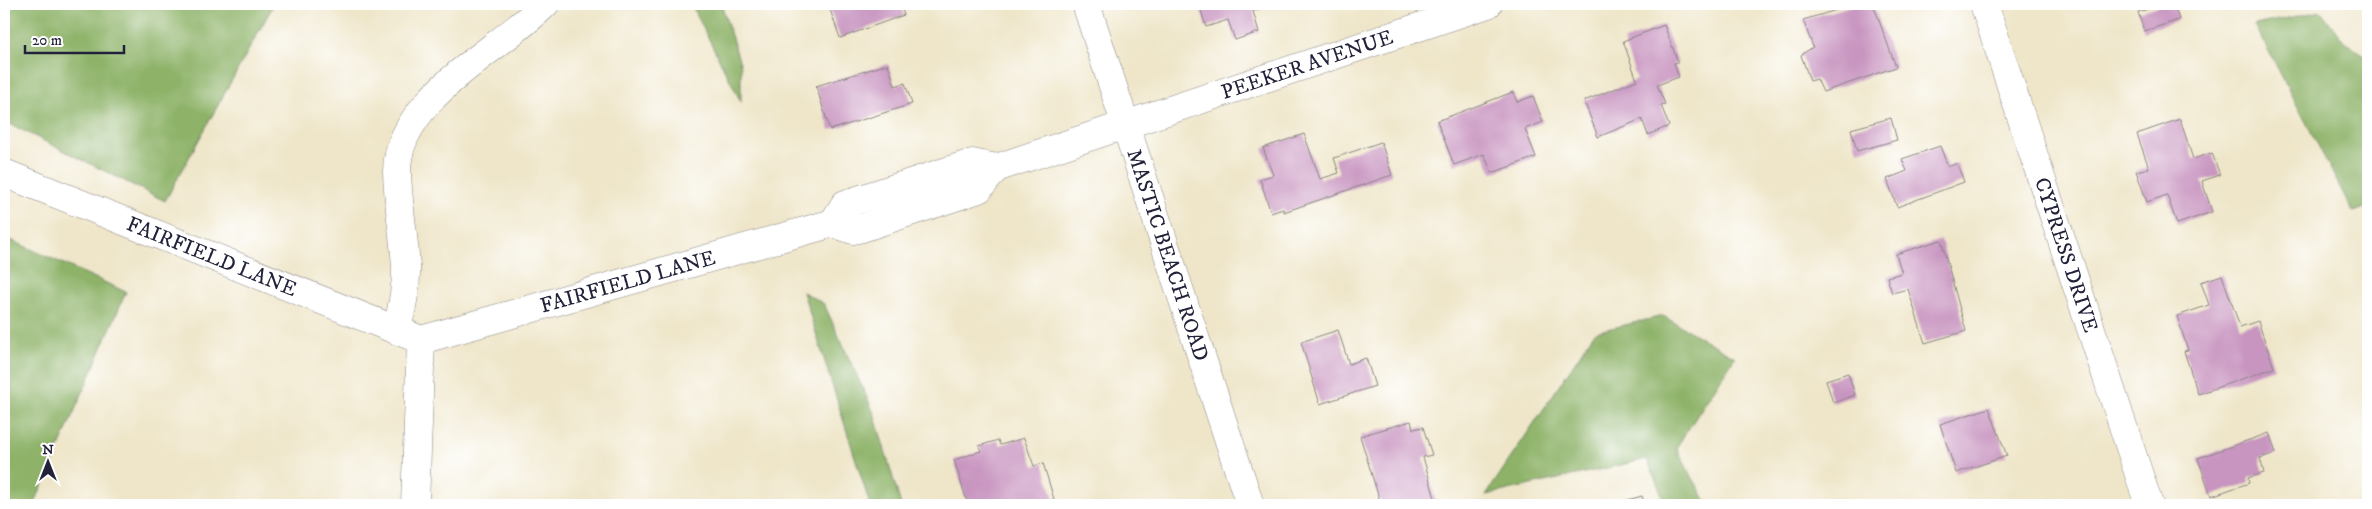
<svg xmlns="http://www.w3.org/2000/svg" width="2372" height="509" font-family="'IM FELL DW Pica',serif">
  <style>
    .forest { fill: #8db267; stroke: #586a51 }
    .building { fill: #c894c0 }
    .lines { fill: none; stroke-linecap: round; stroke-linejoin: round }
    .minor-casing { stroke: #888482; stroke-width: 29 }
    .minor { stroke: #fff; stroke-width: 28 }
    .labels { text-anchor: middle; stroke-width: 4; stroke-linejoin: round; paint-order: stroke }
    .street-label { font-size: 21px; fill: #22223b; stroke: #fff }
  </style>
  <rect width="100%" height="100%" fill="#fff"/>
  <filter id="ink" filterUnits="userSpaceOnUse"><feTurbulence type="fractalNoise" baseFrequency=".02" numOctaves="2"/><feDisplacementMap in="SourceGraphic" scale="10" xChannelSelector="R" yChannelSelector="G"/><feConvolveMatrix kernelMatrix="1 2 1 2 8 2 1 2 1" color-interpolation-filters="sRGB"/></filter>
  <filter id="wash" filterUnits="userSpaceOnUse"><feTurbulence type="fractalNoise" baseFrequency=".0096" numOctaves="4" result="noise"/><feDisplacementMap in="SourceGraphic" scale="20" xChannelSelector="R" yChannelSelector="G"/><feGaussianBlur stdDeviation="1.12" result="paint"/><feColorMatrix in="noise" values="0 0 0 0 0 0 0 0 0 0 0 0 0 0 0 0 0 1.4 0 .05"/><feComposite in="paint" operator="in"/></filter>
  <g filter="url(#wash)">
    <rect width="100%" height="100%" fill="#efe6c9"/>
    <g class="forest">
      <path d="M4,4H274L165,201L4,121Z"/>
      <path d="M691,4H721L741,66V102Z"/>
      <path d="M2321,11L2344,42L2368,57V207L2353,212L2255,25Z"/>
      <path d="M4,237L126,292L34,505H4Z"/>
      <path d="M803,292L824,304L874,413L901,505H870Z"/>
      <path d="M1663,316L1735,357L1676,448L1708,505H1666L1647,459L1486,495L1595,332Z"/>
    </g>
    <g id="blocks">
      <g class="building">
        <path d="M828,4H900L904,15L840,38Z"/>
        <path d="M1199,4H1275L1253,11L1259,32L1235,40L1228,20L1206,27Z"/>
        <path d="M1857,4H1873L1896,67L1823,92L1817,79L1810,81L1801,55L1813,47L1803,20Z"/>
        <path d="M2166,4H2174L2179,20L2144,31L2138,12Z"/>
        <path d="M1664,25L1678,62L1674,63L1679,77L1657,85L1665,104L1661,105L1669,126L1648,135L1642,119L1598,137L1584,101L1637,80L1623,41Z"/>
        <path d="M888,64L895,86L905,83L912,104L830,130L816,86Z"/>
        <path d="M1513,92L1517,102L1533,96L1543,122L1525,129L1536,157L1492,173L1484,154L1454,165L1437,121Z"/>
        <path d="M1891,118L1897,140L1857,151L1851,129Z"/>
        <path d="M2180,119L2193,159L2212,153L2220,175L2202,181L2212,212L2177,224L2167,195L2147,202L2136,171L2149,168L2137,134Z"/>
        <path d="M1304,134L1320,179L1339,173L1334,158L1381,142L1392,175L1284,212L1283,209L1271,213L1260,179L1273,175L1263,148Z"/>
        <path d="M1940,146L1948,167L1957,163L1964,182L1897,207L1887,179L1907,171L1902,159Z"/>
        <path d="M1941,240L1966,331L1925,343L1908,289L1892,293L1887,277L1902,273L1896,254Z"/>
        <path d="M2222,275L2240,327L2258,321L2274,368L2198,394L2184,351L2188,350L2177,316L2209,305L2201,282Z"/>
        <path d="M1338,330L1349,364L1366,358L1375,386L1320,404L1301,342Z"/>
        <path d="M1848,373L1855,395L1833,403L1826,380Z"/>
        <path d="M1989,408L2007,456L1956,473L1940,424Z"/>
        <path d="M1411,421L1413,429L1423,427L1432,455L1423,457L1437,505H1381L1360,436Z"/>
        <path d="M2269,433L2276,453L2260,458L2264,473L2248,478L2249,483L2211,496L2198,458Z"/>
        <path d="M1024,438L1034,466L1043,463L1054,499L1036,505H968L954,460L981,451L979,446L998,440L1000,445Z"/>
        <path d="M1642,496L1645,505H1609Z"/>
        <path d="M2047,499L2048,505H2027Z"/>
      </g>
    </g>
  </g>
  <g filter="url(#ink)">
    <use href="#blocks" fill-opacity="0" stroke="#888482" stroke-width="1"/>
    <g class="lines">
      <defs>
        <g id="minor">
          <path id="s1" d="M1086,4L1250,505"/>
          <path id="s2" d="M1984,4L2149,505"/>
          <path id="s3" d="M996,168L979,189L862,228L853,230L833,223L845,204L972,163L996,168L1488,4"/>
          <path id="s4" d="M4,173L421,340L833,223"/>
          <path d="M397,330C401,310 407,288 406,267C404,235 398,204 397,172C396,99 500,50 545,4"/>
          <path d="M415,505L421,340"/>
        </g>
      </defs>
      <use href="#minor" class="minor-casing"/>
      <use href="#minor" class="minor"/>
    </g>
  </g>
  <g class="labels">
    <g class="street-label">
      <text dy="7" stroke="none"><textPath href="#s3" startOffset="689">PEEKER AVENUE</textPath></text>
      <text dy="7" stroke="none"><textPath href="#s1" startOffset="264">MASTIC BEACH ROAD</textPath></text>
      <text dy="7" stroke="none"><textPath href="#s2" startOffset="264">CYPRESS DRIVE</textPath></text>
      <text dy="7" stroke="none"><textPath href="#s4" startOffset="224">FAIRFIELD LANE</textPath></text>
      <text dy="7" stroke="none"><textPath href="#s4" startOffset="664">FAIRFIELD LANE</textPath></text>
    </g>
  </g>
  <rect width="2372" height="509" fill="none" stroke="#fff" stroke-width="20"/>
  <g transform="translate(48 462)" stroke="#ffffff" stroke-width="4" paint-order="stroke">
  <path d="M0-4L9 19L0 12L-9 19Z" fill="#22223b"/>
  <text y="-8" font-size="14" font-weight="bold" text-anchor="middle" fill="#22223b">N</text>
  </g>
  <path d="M25 45v8h99v-8" fill="none" stroke="#22223b" stroke-width="2.5"/>
  <text x="32" y="45" font-size="15" fill="#22223b" stroke="#ffffff" stroke-width="4" paint-order="stroke">20 m</text>
</svg>
